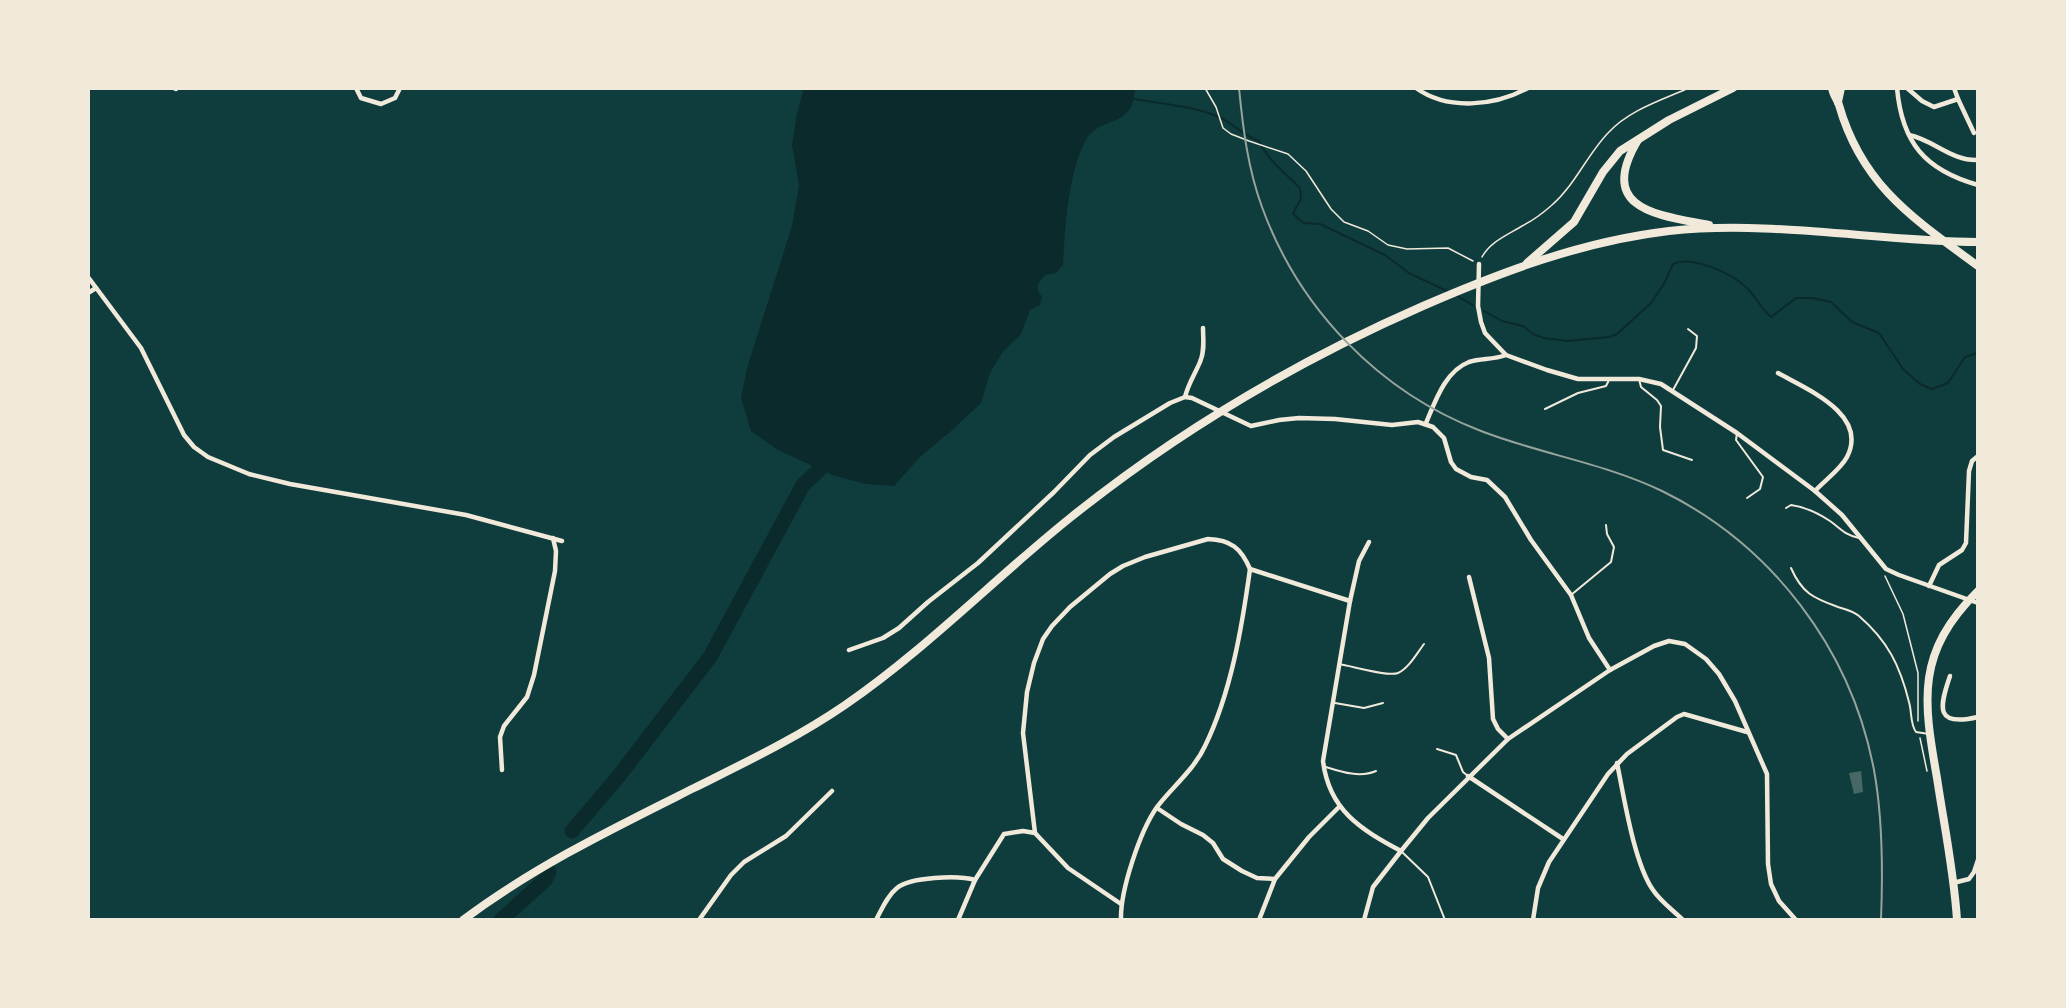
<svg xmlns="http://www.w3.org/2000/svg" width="2066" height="1008" font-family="Helvetica,sans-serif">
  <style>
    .water { fill: #0a2a2b }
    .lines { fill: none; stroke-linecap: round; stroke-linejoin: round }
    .stream { stroke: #0a2a2b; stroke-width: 2 }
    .river { stroke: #0a2a2b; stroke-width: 15 }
    .building { fill: #486865 }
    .path { stroke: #f1e9da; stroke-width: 1.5 }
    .service { stroke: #f1e9da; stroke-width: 2 }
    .minor { stroke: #f1e9da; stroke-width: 4.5 }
    .primary { stroke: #f1e9da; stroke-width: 8 }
    .rail { stroke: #97a49c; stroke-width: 2 }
  </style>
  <rect width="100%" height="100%" fill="#0f3d3e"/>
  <path class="water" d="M804,88L1135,89C1132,132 1100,113 1085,142C1068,174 1065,228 1063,265L1056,273L1045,275L1038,284V291L1042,297L1040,305L1030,310L1021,334L1002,353L990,373L981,403L950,432L920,457L894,486L866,484L832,475L778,450L751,431L741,398L747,368L792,226L799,185L792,145L797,113Z"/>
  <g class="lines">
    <g class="stream">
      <path d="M1135,99C1163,104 1193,106 1219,117C1233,123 1242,135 1259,141C1267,159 1286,174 1300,188L1301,199L1293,213L1298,219L1304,223L1320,224L1385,255L1409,273L1449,292"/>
      <path d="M1454,294L1474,306"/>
      <path d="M1484,311L1502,321L1523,326L1533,334L1544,338L1567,341L1609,337L1617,334L1651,303L1664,284L1673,264C1692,255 1733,274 1747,288C1756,297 1762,310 1771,317L1796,298H1812L1831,302L1852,322L1879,333L1903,369L1920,384L1932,389L1948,383L1965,357L1978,353"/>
    </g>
    <g class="river">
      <path d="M572,831L618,777L710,657L803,485L819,470"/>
      <path d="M501,920L545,880L549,872"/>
    </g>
  </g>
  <path class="building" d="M1861,771L1863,792L1854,794L1849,773Z"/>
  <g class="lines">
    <g class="path">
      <path d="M1205,88L1216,107L1223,128L1231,134L1249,141L1288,154L1306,171L1331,209L1344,222L1368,231L1388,245L1407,249L1448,248L1473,261"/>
      <path d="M1482,257C1490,242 1507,235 1522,226C1532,221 1543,213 1552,205C1575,185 1587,155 1608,133C1629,110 1662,100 1689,88"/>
      <path d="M1885,576L1903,614L1918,673V721"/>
      <path d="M1920,738L1927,771"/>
    </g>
    <g class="service">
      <path d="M1639,379L1641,387L1657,400L1661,406L1660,427L1663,450L1692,460"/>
      <path d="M1673,390L1696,348L1697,336L1688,329"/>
      <path d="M1545,409L1578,393L1606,386L1609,380"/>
      <path d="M1737,433L1736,440L1763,477L1760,489L1747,498"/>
      <path d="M1786,508L1791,505C1806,507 1818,513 1830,521C1840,528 1846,536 1859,538"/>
      <path d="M1791,568C1802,593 1813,598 1838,607C1845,609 1853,611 1859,616C1888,641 1900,666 1909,702C1912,712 1910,724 1916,732L1929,734"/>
      <path d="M1571,595L1611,562L1614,547L1607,534L1606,525"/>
      <path d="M1339,664C1352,666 1388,677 1398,673C1409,668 1417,653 1424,644"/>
      <path d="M1335,703L1364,708L1383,703"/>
      <path d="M1437,749L1456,755L1463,772L1468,776"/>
      <path d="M1326,767C1342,772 1360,778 1376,771"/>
      <path d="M1401,851L1428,877L1445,920"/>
    </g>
    <g class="minor">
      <path d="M174,88L176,89"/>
      <path d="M356,88L361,98L381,104L395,98L400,88"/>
      <path d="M1416,88C1448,111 1495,106 1528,88"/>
      <path d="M1897,88C1902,143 1925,170 1978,185"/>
      <path d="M1907,88L1922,101L1934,107L1958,99L1974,133"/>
      <path d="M1954,88L1958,99"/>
      <path d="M1909,135C1934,140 1951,161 1978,160"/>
      <path d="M1479,264L1478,306L1481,322L1485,333L1506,355L1547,370L1578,379H1639L1661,384L1737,433L1815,491L1842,515L1886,569L1899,575L1978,603"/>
      <path d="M88,277L141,348L184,435L194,447L208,457L249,474L290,484L466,515L562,541"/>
      <path d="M88,293L96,288"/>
      <path d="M1203,328C1203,339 1205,351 1200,362C1195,374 1188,384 1185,397L1192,398L1251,426L1279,420L1299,418L1335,419L1392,425L1418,422L1433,427L1444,438L1451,462L1456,469L1471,477L1487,480L1505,497L1531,540L1571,595L1589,638L1610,670"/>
      <path d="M1778,373C1806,389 1869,414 1847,457C1840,470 1825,480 1815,491"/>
      <path d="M1426,423C1435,402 1445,371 1469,362C1481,358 1493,360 1506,355"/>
      <path d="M1369,542L1359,561L1350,601L1323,761C1329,810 1360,829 1401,851"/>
      <path d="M1469,577L1489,658L1493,719L1498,729L1508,739"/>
      <path d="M1929,586L1939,565L1962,550L1966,543L1969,471L1972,461L1978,456"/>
      <path d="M849,650L883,638L899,628L928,602L978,563L1054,492L1090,455L1114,437L1170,403L1185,397"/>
      <path d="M1950,676C1939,708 1935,727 1978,717"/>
      <path d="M1617,763C1624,797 1634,863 1653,890C1661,902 1673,910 1683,920"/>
      <path d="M502,770L500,737L504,726L527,697L534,675L555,571L556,551L553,538"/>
      <path d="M1468,776L1563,839"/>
      <path d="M1157,808L1181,824L1203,835L1213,843L1223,859L1242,871L1257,878L1275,879"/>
      <path d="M1953,883L1969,879L1974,872L1978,860"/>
      <path d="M1121,904L1068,868L1035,833L1023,733L1027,692L1034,663L1043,639L1052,626L1070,607L1110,574L1123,566L1145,557L1208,539C1231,540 1241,548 1250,569L1350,601"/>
      <path d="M699,920L731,875L744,862L786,836L832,791"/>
      <path d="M876,920C882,909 887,896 897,888C910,877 958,875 975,880"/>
      <path d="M958,920L975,880L1004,834L1023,831L1035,833"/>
      <path d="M1121,920C1120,891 1140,831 1157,807C1172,787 1194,770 1205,746C1231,693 1242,627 1250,569"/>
      <path d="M1259,920L1275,879L1309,837L1339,807"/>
      <path d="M1364,920L1373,887L1401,851L1428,818L1508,739L1610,670L1654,646L1669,641L1685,644L1706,659L1719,674L1735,701L1767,774L1768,864L1771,884L1779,901L1796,920"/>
      <path d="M1533,920L1538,888L1549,862L1608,774L1627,754L1677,717L1684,714L1747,732"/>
    </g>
    <g class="primary">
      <path d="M1832,88C1833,95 1837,99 1839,105C1862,186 1914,219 1978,266"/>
      <path d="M1838,102L1841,88"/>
      <path d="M1638,140C1596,210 1658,215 1709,225"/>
      <path d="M1527,263L1574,222L1603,172L1620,151L1669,120L1733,88"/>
      <path d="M463,920C535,866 614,828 694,788C746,762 797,738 845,705C925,650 994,579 1070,518C1177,432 1297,361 1423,306C1501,272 1583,241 1669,231C1771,220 1875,241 1978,242"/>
      <path d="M1957,920C1954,872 1944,825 1937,778C1923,699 1916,652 1978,591"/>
    </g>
    <path class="rail" d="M1239,88C1243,129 1248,169 1262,207C1299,309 1379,392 1481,431C1540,454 1604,463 1662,491C1772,545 1851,649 1874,770C1883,819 1883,870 1881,920"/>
  </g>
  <rect width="2066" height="1008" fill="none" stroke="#f1e9da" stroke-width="180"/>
</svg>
